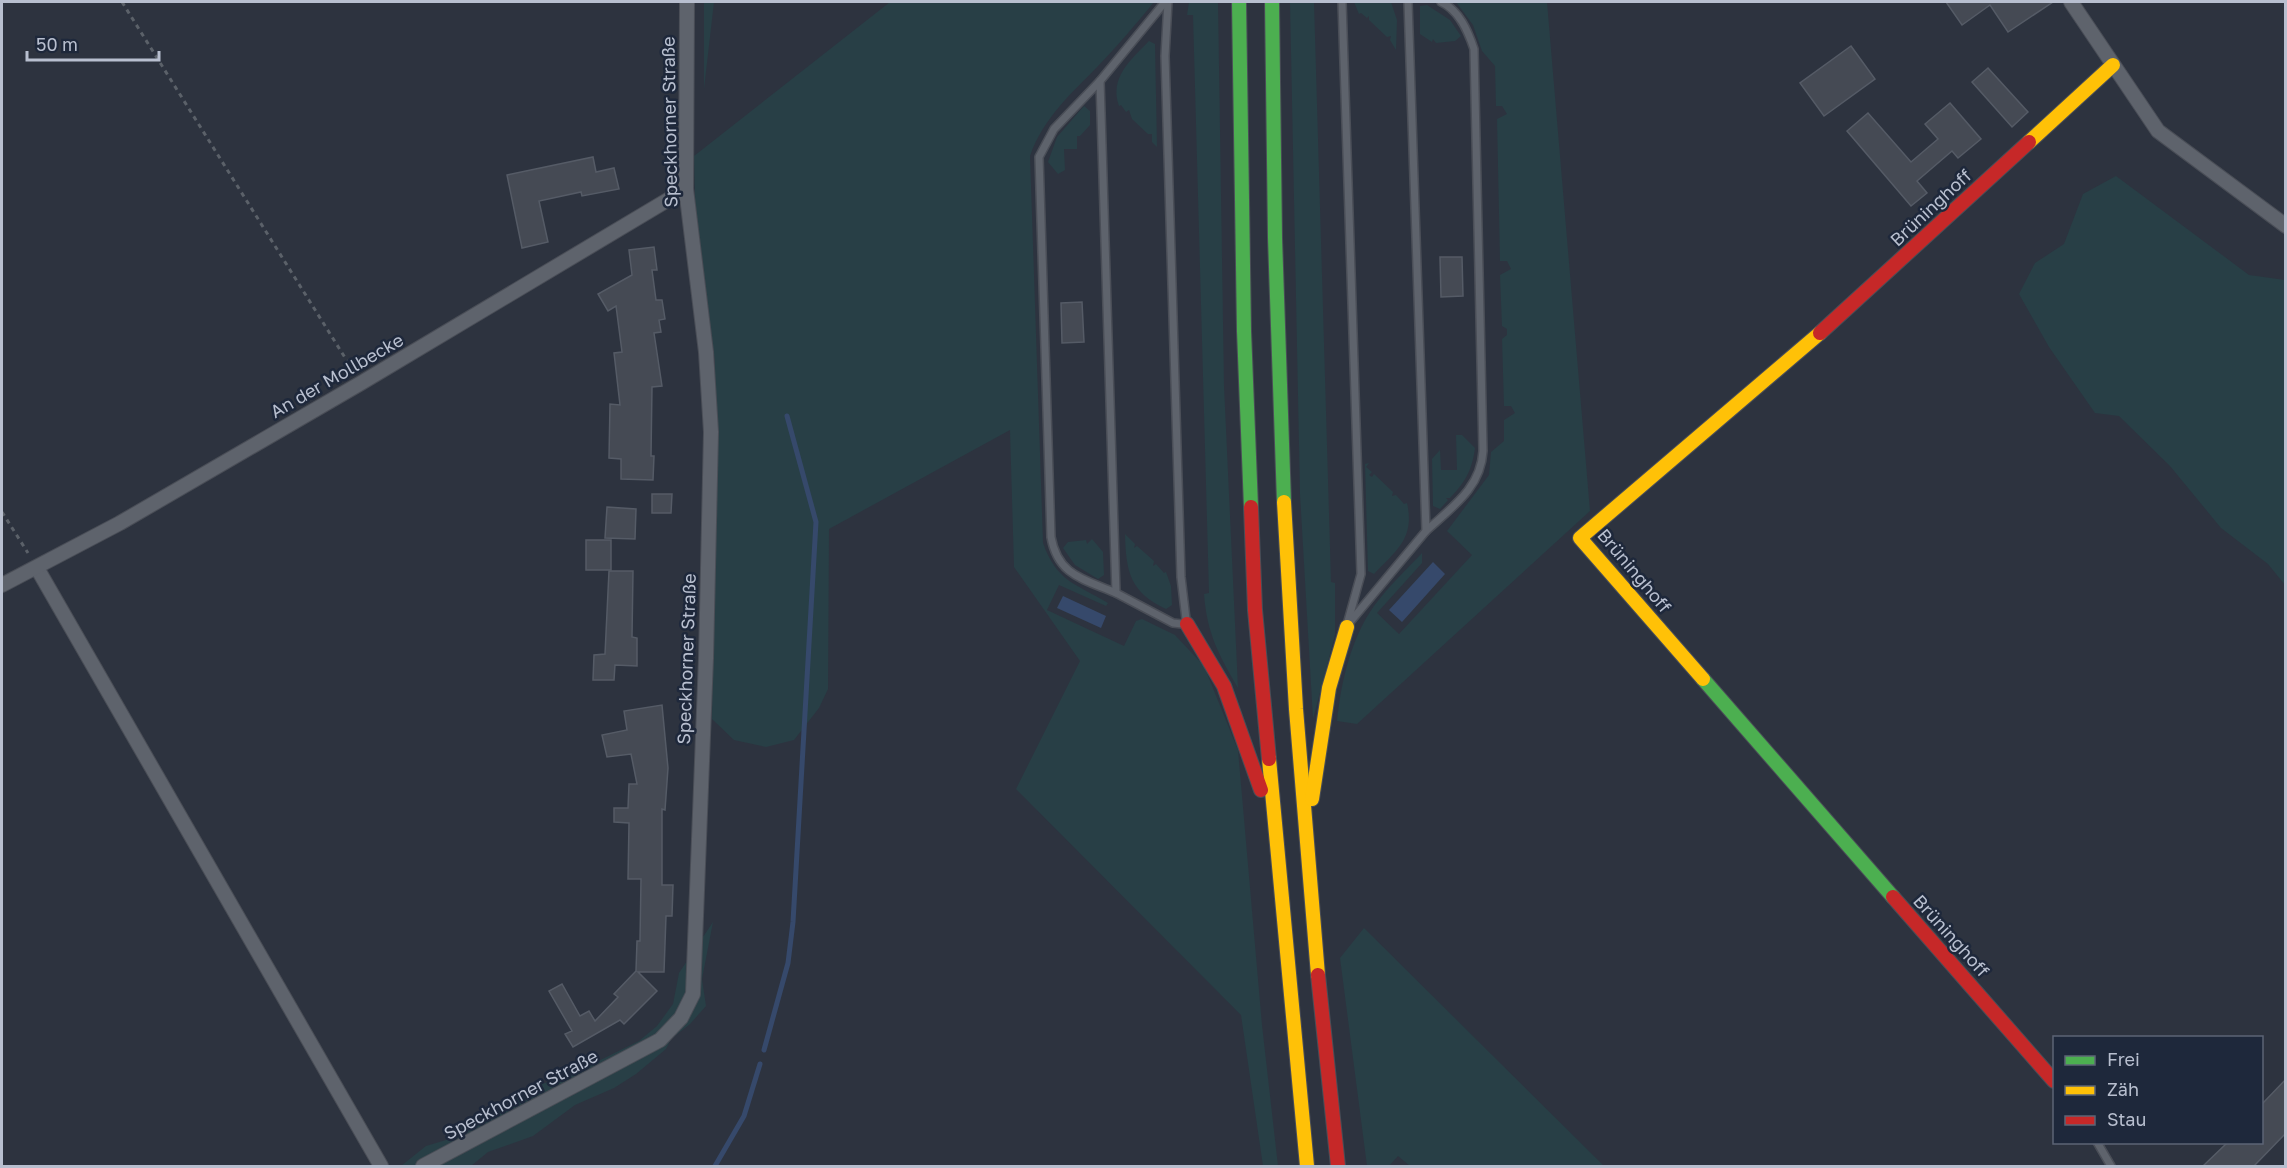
<svg xmlns="http://www.w3.org/2000/svg" width="2287" height="1168" font-family="'Golos Text',sans-serif">
  <style>
    .green { fill: #283f46 }
    .water { fill: #36496b }
    .lines { fill: none; stroke-linecap: round; stroke-linejoin: round }
    .stream { stroke: #36496b; stroke-width: 5 }
    .building { fill: #454a54; stroke: #555b66; stroke-width: 1.5 }
    .lane-casing { stroke: #4a4e57; stroke-width: 10 }
    .street-casing { stroke: #4a4e57; stroke-width: 16 }
    .fast-casing { stroke: #4a4e57; stroke-width: 16 }
    .slow-casing { stroke: #4a4e57; stroke-width: 16 }
    .jam-casing { stroke: #4a4e57; stroke-width: 16 }
    .path { stroke: #5b6169; stroke-width: 3; stroke-dasharray: 4.5 4.5; stroke-linecap: butt }
    .lane { stroke: #5e636c; stroke-width: 7 }
    .street { stroke: #5e636c; stroke-width: 14 }
    .fast { stroke: #4caf50; stroke-width: 14 }
    .slow { stroke: #ffc107; stroke-width: 14 }
    .jam { stroke: #c62828; stroke-width: 14 }
    .labels { text-anchor: middle; stroke-width: 5; stroke-linejoin: round; paint-order: stroke }
    .street-label { font-size: 18px; fill: #b8bfcf; stroke: #1e283b }
  </style>
  <rect width="100%" height="100%" fill="#2d333f"/>
  <g class="green">
    <path d="M704,2H714L704,89Z"/>
    <path d="M890,2H1154C1136,24 1119,44 1099,65C1072,93 1043,118 1030,156L1043,543C1057,582 1075,583 1108,603L1106,606L1059,585L1047,610L1124,646L1136,621L1142,619L1175,635L1204,666L1238,750L1262,1025L1278,1166H1263L1241,1015L1016,789L1080,661L1014,567L1010,430L829,529L828,689L819,708L794,740L766,747L734,740L712,719L715,363L695,201L694,156Z"/>
    <path d="M1189,2H1218L1224,386L1238,688C1219,655 1207,634 1204,594L1209,593L1193,15H1187Z"/>
    <path d="M1290,2H1314L1331,582L1335,583V635L1313,719L1300,494Z"/>
    <path d="M1354,2H1391L1397,20L1396,50L1390,40L1391,36L1387,37L1369,20V16L1367,18L1361,13L1359,14Z"/>
    <path d="M1456,2H1547L1590,511L1357,724L1337,721C1341,682 1351,638 1374,606C1388,587 1406,570 1422,553V563L1377,613L1399,634L1472,555L1447,531L1489,475L1491,452L1504,441V420L1515,413L1511,406H1504L1502,339L1507,335V329L1502,326L1500,275L1511,269L1507,261H1500L1497,119L1507,114L1502,106H1496L1495,66L1482,51L1473,25Z"/>
    <path d="M1427,5L1450,20L1461,36L1455,41L1436,43L1433,39L1432,42L1420,34V6Z"/>
    <path d="M1149,41L1155,44L1157,147L1152,142V134H1148L1132,119L1129,110L1126,112L1121,105L1119,106C1109,77 1131,60 1149,41Z"/>
    <path d="M1084,106L1090,111V125L1080,136H1077V149H1064L1065,170L1058,174L1048,162L1057,137Z"/>
    <path d="M2116,176L2249,275L2285,280V585L2268,564L2221,528L2170,466L2119,416L2095,413L2049,347L2019,294L2035,263L2064,244L2083,194Z"/>
    <path d="M1456,435H1462L1475,448C1472,471 1465,482 1450,498H1446L1448,500L1440,509L1433,506L1432,459L1440,450L1441,470H1457Z"/>
    <path d="M1369,463L1366,467L1372,472L1369,475L1372,477L1374,474L1393,492L1392,496L1396,495L1404,504L1407,503C1415,538 1397,550 1374,574L1368,571L1365,464Z"/>
    <path d="M1125,534L1135,544L1134,548L1137,546L1154,561L1153,566L1156,564L1164,573L1166,572L1171,586L1172,605L1166,609C1130,592 1126,572 1125,534Z"/>
    <path d="M1092,539L1103,552L1104,575L1098,579L1075,565L1063,548L1068,542L1086,540L1087,544Z"/>
    <path d="M713,922L702,979L706,1006L690,1024L671,1039L666,1049L636,1074L614,1088L575,1105L533,1136L488,1152L471,1166H401L426,1146L446,1140L466,1122L484,1121L533,1087L574,1073L639,1041L657,1026L673,1004L679,973Z"/>
    <path d="M1364,928L1604,1166H1410L1398,1156L1389,1166H1367L1340,958Z"/>
  </g>
  <g class="water">
    <path d="M1433,562L1445,574L1402,622L1389,610Z"/>
    <path d="M1063,596L1106,616L1101,628L1057,608Z"/>
  </g>
  <g class="lines">
    <g class="stream">
      <path d="M764,1050L788,963L793,922L816,522L787,416"/>
      <path d="M715,1166L744,1116L760,1064"/>
    </g>
  </g>
  <g class="building">
    <path d="M1946,2H2053L2008,32L1990,5L1962,25Z"/>
    <path d="M1851,46L1875,79L1824,116L1800,83Z"/>
    <path d="M1988,68L2028,112L2012,127L1972,82Z"/>
    <path d="M1950,103L1981,139L1958,158L1952,151L1917,181L1927,193L1911,206L1847,131L1868,113L1911,162L1938,139L1925,124Z"/>
    <path d="M593,157L596,172L614,168L619,189L582,196L581,192L539,201L548,242L522,248L507,175Z"/>
    <path d="M654,247L657,270H652L656,300H662L665,319L659,320L661,332L654,333L662,386L652,387L651,456H654L653,480L621,479V459L609,458L610,404L620,405L614,353L622,352L616,306L608,311L598,294L632,275L629,250Z"/>
    <path d="M1440,257H1462L1463,296L1441,297Z"/>
    <path d="M1082,302L1084,342L1062,343L1061,303Z"/>
    <path d="M652,494H672L671,513H652Z"/>
    <path d="M607,507L636,509L635,539L605,538Z"/>
    <rect x="586" y="540" width="25" height="30"/>
    <path d="M609,571H633L632,637L637,638V666L615,665L614,680H593L594,655L605,654Z"/>
    <path d="M662,705L668,768L665,810L662,809V885H673L672,916H666L664,972H638L657,991L624,1024L620,1020L573,1047L565,1034L572,1031L549,991L562,984L580,1016L589,1011L595,1021L618,997L614,994L636,971L637,941H640L641,879H628L629,823L614,822V808H628L629,784H637L631,754L607,757L602,735L627,730L624,711Z"/>
    <path d="M2286,1079V1133L2253,1167H2202L2227,1143H2262V1104Z"/>
  </g>
  <g class="lines">
    <defs>
      <g id="lane">
        <path d="M1168,2L1165,56L1181,577L1186,619"/>
        <path d="M1342,2L1361,574L1348,621"/>
        <path d="M1100,81L1116,593L1173,623L1182,624"/>
        <path d="M1426,531C1452,507 1481,488 1483,451L1474,49C1468,31 1459,10 1441,2"/>
        <path d="M1116,593C1084,579 1058,576 1051,537L1039,157L1054,129L1100,81L1165,2"/>
        <path d="M1350,622L1426,531L1408,2"/>
        <path d="M2097,1142L2111,1166"/>
      </g>
      <g id="street">
        <path d="M2071,2L2158,131L2286,226"/>
        <path d="M37,568L381,1166"/>
        <path d="M2,585L120,523L361,383L686,189"/>
        <path d="M423,1166L660,1040L681,1018L693,994L706,658L711,432L706,352L686,189L687,2"/>
      </g>
      <g id="fast">
        <path d="M1239,2L1244,331L1251,507"/>
        <path d="M1272,2L1275,238L1284,502"/>
        <path d="M1703,679L1893,897"/>
      </g>
      <g id="slow">
        <path d="M2029,142L2113,65"/>
        <path d="M1284,502L1296,709L1318,975"/>
        <path d="M1703,679L1580,538L1820,333"/>
        <path d="M1269,759L1307,1166"/>
        <path d="M1312,799L1329,688L1347,627"/>
      </g>
      <g id="jam">
        <path d="M1820,333L2029,142"/>
        <path d="M1251,507L1255,610L1269,759"/>
        <path d="M1187,624L1224,686L1261,790"/>
        <path d="M1893,897L2054,1081"/>
        <path d="M1318,975L1338,1166"/>
      </g>
    </defs>
    <use href="#lane" class="lane-casing"/>
    <use href="#street" class="street-casing"/>
    <use href="#fast" class="fast-casing"/>
    <use href="#slow" class="slow-casing"/>
    <use href="#jam" class="jam-casing"/>
    <g class="path">
      <path d="M122,2L354,372"/>
      <path d="M2,512L28,553"/>
    </g>
    <use href="#lane" class="lane"/>
    <use href="#street" class="street"/>
    <use href="#fast" class="fast"/>
    <use href="#slow" class="slow"/>
    <use href="#jam" class="jam"/>
  </g>
  <g class="labels">
    <g class="street-label">
      <text transform="translate(670 122) rotate(-91)" y="6">Speckhorner Straße</text>
      <text transform="translate(1931 208) rotate(-43)" y="6">Brüninghoff</text>
      <text transform="translate(337 376) rotate(-30)" y="6">An der Mollbecke</text>
      <text transform="translate(1634 571) rotate(50)" y="6">Brüninghoff</text>
      <text transform="translate(687 659) rotate(-88)" y="6">Speckhorner Straße</text>
      <text transform="translate(1951 936) rotate(48)" y="6">Brüninghoff</text>
      <text transform="translate(521 1095) rotate(-28)" y="6">Speckhorner Straße</text>
    </g>
  </g>
  <rect width="2287" height="1168" fill="none" stroke="#b8bfcf" stroke-width="6"/>
  <rect x="2053" y="1036" width="210" height="108" fill="#1e283b" stroke="#5c6476" stroke-width="1.5"/>
  <rect x="2065" y="1056" width="30" height="9" fill="#4caf50" stroke="#5c6476" stroke-width="1.5"/>
  <text x="2107" y="1066" font-size="18" fill="#b8bfcf">Frei</text>
  <rect x="2065" y="1086" width="30" height="9" fill="#ffc107" stroke="#5c6476" stroke-width="1.5"/>
  <text x="2107" y="1096" font-size="18" fill="#b8bfcf">Zäh</text>
  <rect x="2065" y="1116" width="30" height="9" fill="#c62828" stroke="#5c6476" stroke-width="1.5"/>
  <text x="2107" y="1126" font-size="18" fill="#b8bfcf">Stau</text>
  <path d="M27 51v9h132v-9" fill="none" stroke="#b8bfcf" stroke-width="3"/>
  <text x="36" y="51" font-size="18" fill="#b8bfcf" stroke="#1e283b" stroke-width="4.5" paint-order="stroke">50 m</text>
</svg>
